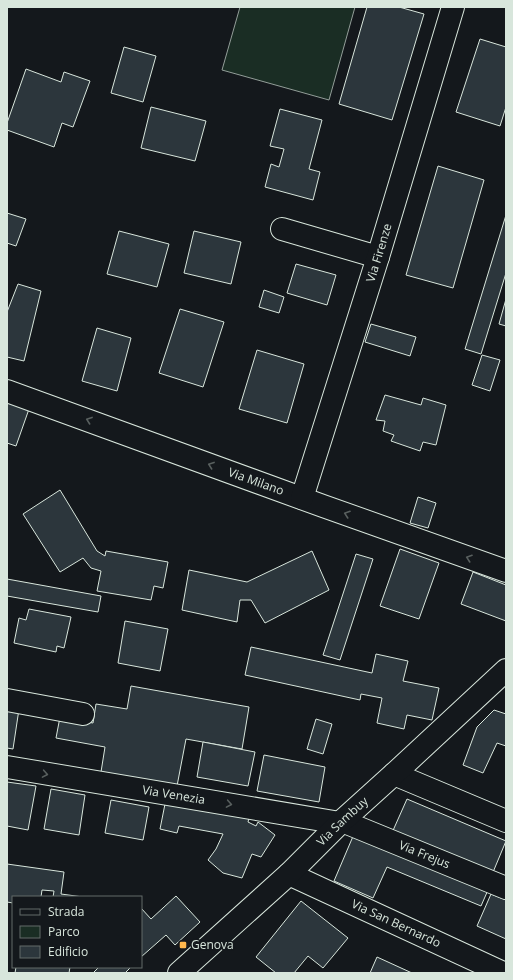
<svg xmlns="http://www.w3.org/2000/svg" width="513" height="980" font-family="'Open Sans',sans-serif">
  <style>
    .green { fill: #1a2d24; stroke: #939e99 }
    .building { fill: #2c363c; stroke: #d8e6dc }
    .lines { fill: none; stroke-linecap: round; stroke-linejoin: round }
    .minor-casing { stroke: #d8e6dc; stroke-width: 24 }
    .minor { stroke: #14181c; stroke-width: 22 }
    .oneway { stroke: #59605f }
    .poi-dot { fill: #ffb74d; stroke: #14181c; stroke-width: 1.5 }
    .labels { text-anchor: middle; stroke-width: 3; stroke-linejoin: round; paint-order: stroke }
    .street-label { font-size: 12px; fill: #d8e6dc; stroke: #14181c }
    .poi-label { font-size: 12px; fill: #d8e6dc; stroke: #14181c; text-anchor: start }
  </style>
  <rect width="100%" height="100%" fill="#14181c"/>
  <path class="green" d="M240,7H355L329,100L222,70Z"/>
  <g class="building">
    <path d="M367,7H399L424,14L392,120L339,104Z"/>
    <path d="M480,39L506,47V107L500,126L456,112Z"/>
    <path d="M124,47L156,56L143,102L111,93Z"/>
    <path d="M26,69L61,82L64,72L90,81L73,127L62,123L54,147L7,130V123Z"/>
    <path d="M151,107L206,121L195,161L141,148Z"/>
    <path d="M280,109L322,120L309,169L320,172L313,200L265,187L271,164L279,167L284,149L270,146Z"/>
    <path d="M438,166L484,180L453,288L406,275Z"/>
    <path d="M7,213L26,219L16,246L7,243Z"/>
    <path d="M506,215V273L481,354L465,349Z"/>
    <path d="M119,231L169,244L157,287L107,274Z"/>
    <path d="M194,231L241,242L231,284L184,273Z"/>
    <path d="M296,264L336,275L327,305L287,293Z"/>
    <path d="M18,284L41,291L24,361L7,357V312Z"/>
    <path d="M264,290L284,297L279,313L259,307Z"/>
    <path d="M506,299V326L499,324Z"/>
    <path d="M180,309L224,322L203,387L159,373Z"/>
    <path d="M371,324L416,337L410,356L365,342Z"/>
    <path d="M97,328L131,338L117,391L82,381Z"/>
    <path d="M257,350L304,364L287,423L239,409Z"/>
    <path d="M482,355L500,360L490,391L472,385Z"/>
    <path d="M385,395L421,405L423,398L446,405L436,445L423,442L420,451L391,441L394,435L383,431L385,421L376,420Z"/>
    <path d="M7,401L29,409L16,446L7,443Z"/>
    <path d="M60,490L97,551L105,556L106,551L168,562L163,588L154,586L151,600L97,591L101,571L91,568L83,558L60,572L23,514Z"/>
    <path d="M418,497L436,503L428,528L410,523Z"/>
    <path d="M400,549L439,563L419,619L380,606Z"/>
    <path d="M312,551L329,590L265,623L251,600H240L237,622L182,610L189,570L247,582Z"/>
    <path d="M356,554L373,559L340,660L323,655Z"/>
    <path d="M473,572L506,585V621L461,604Z"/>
    <path d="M7,579L101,596L98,612L7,596Z"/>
    <path d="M29,609L71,617L64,648L57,646L56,652L14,643L19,618L26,620Z"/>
    <path d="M125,621L168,629L160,671L118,663Z"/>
    <path d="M251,647L372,673L376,654L408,661L403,681L439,688L432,720L407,715L404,729L377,723L382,698L361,694L360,700L245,675Z"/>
    <path d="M131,686L249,707L242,749L186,739L177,786L101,772L105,747L56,738L60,717L93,723L96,704L127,709Z"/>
    <path d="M7,707L19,709L13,749L7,748Z"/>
    <path d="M494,710L506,714V746L497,743L483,773L463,765L477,727Z"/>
    <path d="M316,719L332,724L323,754L307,749Z"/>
    <path d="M203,742L255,752L248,786L197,777Z"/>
    <path d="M264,755L325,767L319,802L257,791Z"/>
    <path d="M7,782L36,786L28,830L7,826Z"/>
    <path d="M51,789L85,795L79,835L44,829Z"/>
    <path d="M407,799L506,841L491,877L391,835Z"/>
    <path d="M111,800L149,807L143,840L105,833Z"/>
    <path d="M165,804L249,818L248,822L256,826L258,822L275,835L261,857L252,854L242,878L223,873L208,860L216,849L223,834L179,826L177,833L160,829Z"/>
    <path d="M354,834L488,890L481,906L387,867L373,898L334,881Z"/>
    <path d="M7,864L64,872L61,894L83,897H53L54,891L42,890L41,897H13V903L7,902Z"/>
    <path d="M491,894L506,900V939L477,926Z"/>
    <path d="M176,896L200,922L175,945L166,935L141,957V908L151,919Z"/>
    <path d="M301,901L348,938L323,968L308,956L294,973H276L256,957Z"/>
    <path d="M377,957L412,973H370Z"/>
    <path d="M16,967H70L69,973H15Z"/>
    <path d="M99,967H131L126,972L127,973H93Z"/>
  </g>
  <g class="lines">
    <defs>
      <g id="minor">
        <path d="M282,229L378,257"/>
        <path id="s1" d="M7,391L323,506L506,571"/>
        <path id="s2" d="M302,498L378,257L453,7"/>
        <path d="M7,700L83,714"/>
        <path id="s3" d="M7,767L340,823"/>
        <path d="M394,774L506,821"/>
        <path id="s4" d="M342,821L506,888"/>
        <path id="s5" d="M289,874L503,973"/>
        <path id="s6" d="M179,973L289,874L342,821L394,774L506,670"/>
      </g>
    </defs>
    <use href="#minor" class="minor-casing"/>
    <use href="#minor" class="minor"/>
  </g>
  <defs><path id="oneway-chevron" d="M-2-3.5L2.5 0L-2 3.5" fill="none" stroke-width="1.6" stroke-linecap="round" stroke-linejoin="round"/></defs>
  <g class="oneway">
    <use href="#oneway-chevron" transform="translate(89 420) rotate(-160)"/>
    <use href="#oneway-chevron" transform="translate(211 465) rotate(-160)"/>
    <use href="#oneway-chevron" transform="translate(347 514) rotate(-161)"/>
    <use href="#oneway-chevron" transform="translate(469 558) rotate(-161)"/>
    <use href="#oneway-chevron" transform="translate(45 774) rotate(10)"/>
    <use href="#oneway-chevron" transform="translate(229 804) rotate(10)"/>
  </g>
  <rect class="poi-dot" x="179" y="941" width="8" height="8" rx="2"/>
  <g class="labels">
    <g class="street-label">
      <text dy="4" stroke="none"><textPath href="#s2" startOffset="257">Via Firenze</textPath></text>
      <text dy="4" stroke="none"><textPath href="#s1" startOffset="265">Via Milano</textPath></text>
      <text dy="4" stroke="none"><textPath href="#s3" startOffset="169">Via Venezia</textPath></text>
      <text dy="4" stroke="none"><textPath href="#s6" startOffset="223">Via Sambuy</textPath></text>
      <text dy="4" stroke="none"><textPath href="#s4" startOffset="89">Via Frejus</textPath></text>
      <text dy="4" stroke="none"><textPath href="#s5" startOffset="118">Via San Bernardo</textPath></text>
    </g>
    <g class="poi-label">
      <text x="191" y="949">Genova</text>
    </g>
  </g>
  <rect width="513" height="980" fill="none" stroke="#d8e6dc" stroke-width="16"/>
  <rect x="12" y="896" width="130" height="72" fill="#14181c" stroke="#626a69"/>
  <rect x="20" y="909" width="20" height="6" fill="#14181c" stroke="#626a69"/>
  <text x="48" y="916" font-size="12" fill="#d8e6dc">Strada</text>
  <rect x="20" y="926" width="20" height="12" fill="#1a2d24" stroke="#626a69"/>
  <text x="48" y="936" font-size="12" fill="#d8e6dc">Parco</text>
  <rect x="20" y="946" width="20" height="12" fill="#2c363c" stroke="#626a69"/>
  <text x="48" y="956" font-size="12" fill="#d8e6dc">Edificio</text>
</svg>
